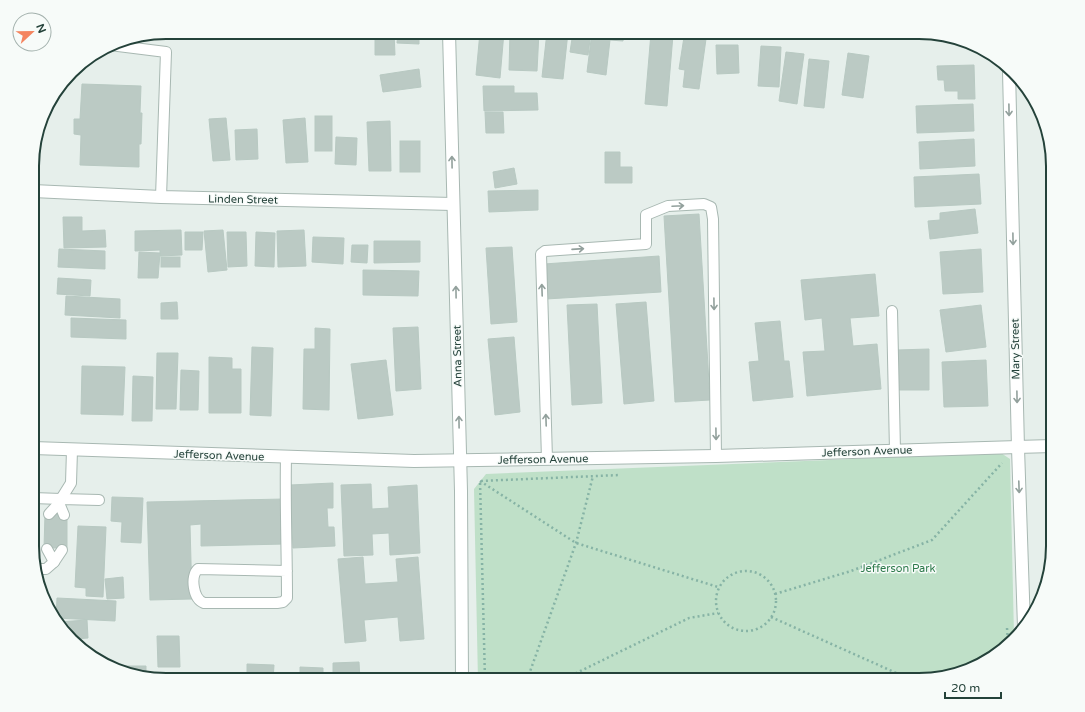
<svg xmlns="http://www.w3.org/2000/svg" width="1085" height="712" font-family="'Varela Round',sans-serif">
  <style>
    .green { fill: #bfe0c8 }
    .building { fill: #bbcac4; stroke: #b8c9c2 }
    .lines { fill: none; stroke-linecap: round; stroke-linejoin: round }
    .lane-casing { stroke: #a8b8b2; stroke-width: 12 }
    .street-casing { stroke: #a8b8b2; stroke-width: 14 }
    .path { stroke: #86b3a5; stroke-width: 2.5; stroke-dasharray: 2 3; stroke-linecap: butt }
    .lane { stroke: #fff; stroke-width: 10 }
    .street { stroke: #fff; stroke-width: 12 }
    .oneway { stroke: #92a09c }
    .labels { text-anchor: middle; stroke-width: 3; stroke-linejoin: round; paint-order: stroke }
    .street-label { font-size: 11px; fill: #24423a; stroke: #f7fbf9 }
    .park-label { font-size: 11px; fill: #2d7a4b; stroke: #f7fbf9 }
    .rim { fill: none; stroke: #24423a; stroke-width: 2 }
  </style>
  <rect width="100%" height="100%" fill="#e6efeb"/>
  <path class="green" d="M1001,453L1010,459L1014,636L986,662L928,680H478L474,489L486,474Z"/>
  <g class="building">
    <rect x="217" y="32" width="20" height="7"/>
    <path d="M268,32H291L290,36L268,34Z"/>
    <rect x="315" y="32" width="21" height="7"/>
    <path d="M375,32H394L395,55H375Z"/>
    <path d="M398,32H419V44L397,43Z"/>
    <path d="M480,32H504L500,78L476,75Z"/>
    <path d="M510,32H539L537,71L509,70Z"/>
    <path d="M547,32H568L563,79L542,77Z"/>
    <path d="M573,32H591L588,55L570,52Z"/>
    <path d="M592,32H624L623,41L610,40L606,75L587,72Z"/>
    <path d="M651,33L673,35L667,106L645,104Z"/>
    <path d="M684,37L706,39L699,89L683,87L685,70L679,69Z"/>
    <path d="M716,45H738L739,73L717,74Z"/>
    <path d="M761,46L781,47L779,87L758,86Z"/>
    <path d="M786,52L804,54L797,104L779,101Z"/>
    <path d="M848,53L869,56L863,98L842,95Z"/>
    <path d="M809,59L829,61L824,108L804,106Z"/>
    <path d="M974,65L975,99H958V91H945L944,80H938L937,66Z"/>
    <path d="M419,69L421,87L383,92L380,75Z"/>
    <path d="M82,84L141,86L140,113H142L141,144H139V167L80,165L81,135L74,134V119H80Z"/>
    <path d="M483,86H514V93H537L538,110L484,111Z"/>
    <path d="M973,104L974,131L917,133L916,106Z"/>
    <path d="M485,112H503L504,133H486Z"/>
    <rect x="315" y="116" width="17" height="35"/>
    <path d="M226,118L230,160L213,161L209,119Z"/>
    <path d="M305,118L308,162L286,163L283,120Z"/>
    <path d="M390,121L391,171H369L367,122Z"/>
    <path d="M257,129L258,159L236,160L235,130Z"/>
    <path d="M336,137L357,138L356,165L335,164Z"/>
    <path d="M974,139L975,166L920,169L919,142Z"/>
    <rect x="400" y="141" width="20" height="31"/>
    <path d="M1049,144L1053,157V179Z"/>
    <path d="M605,152H620V167H632V183H605Z"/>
    <path d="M514,168L517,184L495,188L493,172Z"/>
    <path d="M979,174L981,204L915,207L914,177Z"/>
    <path d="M538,190V210L489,212L488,191Z"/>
    <path d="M975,209L978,233L930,239L928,221L940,220V213Z"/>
    <path d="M699,214L710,400L675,402L664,216Z"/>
    <path d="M63,217H82V231L105,230L106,247L64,248Z"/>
    <path d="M181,230L182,255L160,256V250L135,251V231Z"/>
    <path d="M223,230L227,270L208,272L204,231Z"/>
    <path d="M304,230L306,266L278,267L277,231Z"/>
    <path d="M185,232H203L202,250H185Z"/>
    <path d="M227,232H246L247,266L228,267Z"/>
    <path d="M256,232L275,233L274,267L255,266Z"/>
    <path d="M313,237L344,238L343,264L312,262Z"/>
    <path d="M374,241H420V262L374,263Z"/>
    <path d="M352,245H368L367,263L351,262Z"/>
    <path d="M512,247L517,322L491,324L486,248Z"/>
    <path d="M59,249L105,251V269L58,267Z"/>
    <path d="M981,249L983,292L943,294L940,252Z"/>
    <path d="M139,252L160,253L158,278H138Z"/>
    <path d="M1050,255H1053V277Z"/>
    <path d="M659,256L661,292L546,299L544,264Z"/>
    <rect x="161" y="257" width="19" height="10"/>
    <path d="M363,270L419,271L418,296L363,295Z"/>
    <path d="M875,274L879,316L850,318L853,346L877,344L881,389L807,396L803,352L825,351L822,318L805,320L801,280Z"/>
    <path d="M58,278L91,280L90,296L57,294Z"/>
    <path d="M66,296L120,299V318L65,315Z"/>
    <path d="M1050,299H1053V323H1052Z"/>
    <path d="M177,302L178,319H161V303Z"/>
    <path d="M646,302L654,401L624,404L616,304Z"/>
    <path d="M597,304L602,403L572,405L567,305Z"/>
    <path d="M981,305L986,347L946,352L940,310Z"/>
    <path d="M71,318L126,320V339L71,337Z"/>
    <path d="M780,321L784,361H789L793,397L753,401L749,362L759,361L755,323Z"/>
    <path d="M418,327L421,389L396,391L393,328Z"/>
    <path d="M315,328L330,329L329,410L303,409L304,349H315Z"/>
    <path d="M514,337L520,412L495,415L488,339Z"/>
    <path d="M252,347L273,348L271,416L250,415Z"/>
    <path d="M929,349V390H897V350Z"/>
    <path d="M157,353H178L176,409H156Z"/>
    <path d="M209,357L232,358V369H241V413H209Z"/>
    <path d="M386,360L393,415L358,419L351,364Z"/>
    <path d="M986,360L988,406L944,407L942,362Z"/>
    <path d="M82,366L125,367L123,415L81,414Z"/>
    <path d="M181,370L199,371L198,410H180Z"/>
    <path d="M133,376L153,377L152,421H132Z"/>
    <path d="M333,483V508H327L328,527H334L335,546L293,548L290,485Z"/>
    <path d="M371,484L372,509L389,508L388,487L417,485L420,553L390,555L389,533L372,534L373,555L344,556L341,485Z"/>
    <path d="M112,497L143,498L141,543L121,542L122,522L111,521Z"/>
    <path d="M284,499L285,544L201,546V524L190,525L192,599L150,600L147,502Z"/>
    <path d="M45,514H67V548H44Z"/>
    <path d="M78,526L106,527L103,597L86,596V588L75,587Z"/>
    <path d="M363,557L365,584L398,582L396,559L418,557L424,639L400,641L398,617L364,620L366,641L345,643L338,559Z"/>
    <path d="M123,577L124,598L107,599L105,579Z"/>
    <path d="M57,598L116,601L115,621L56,618Z"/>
    <path d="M87,620L88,638L75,639L58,622Z"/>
    <path d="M157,636H179L180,667H158Z"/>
    <path d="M78,643L85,644V651Z"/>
    <path d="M359,662L360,680H333V663Z"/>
    <path d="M247,664L274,665L273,680H247Z"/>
    <path d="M109,666H146V677L123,673Z"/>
    <path d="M300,667L323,668V680H300Z"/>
    <path d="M205,673V680H184L183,674Z"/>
    <path d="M180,674V680L157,679V675Z"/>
    <path d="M230,677V680H208V678Z"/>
  </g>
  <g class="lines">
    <defs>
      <g id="lane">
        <path d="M110,45L166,52L161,197"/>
        <path d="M892,311L895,451"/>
        <path d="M286,457C285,504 287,551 287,598L283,602L277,603H204C193,599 190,576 198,569L287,571"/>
        <path d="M547,459L541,254L545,251L646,244V215L668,206L704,204L711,207L713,219L716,456"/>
        <path d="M33,498L61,499L71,483L72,450"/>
        <path d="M59,503L61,499L99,500"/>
        <path d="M49,514L59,503L64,515"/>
        <path d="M47,549L54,562L62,550"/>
        <path d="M35,569H46L54,562"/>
      </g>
      <g id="street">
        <path d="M449,32L461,491L462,680"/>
        <path d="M1009,71L1018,448L1024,627"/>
        <path d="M33,162L34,146"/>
        <path d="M33,191L161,197L453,204"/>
        <path d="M33,448L414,461L716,456L1053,446"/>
      </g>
    </defs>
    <use href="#lane" class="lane-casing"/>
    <use href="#street" class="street-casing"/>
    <g class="path">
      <path d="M480,481L576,543L718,587"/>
      <circle cx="746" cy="601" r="30"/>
      <path d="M775,594L851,571L932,540L1002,463"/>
      <path d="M771,617L912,680"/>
      <path d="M1007,628L1008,642"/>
      <path d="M485,680L480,481L620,475"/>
      <path d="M527,680L576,543L593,476"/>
      <path d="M562,680L689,618L718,613"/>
    </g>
    <use href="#lane" class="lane"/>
    <use href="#street" class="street"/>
  </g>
  <defs><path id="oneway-shaft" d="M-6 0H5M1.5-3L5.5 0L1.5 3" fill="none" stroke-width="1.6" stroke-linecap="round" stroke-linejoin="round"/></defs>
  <g class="oneway">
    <use href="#oneway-shaft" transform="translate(1009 110) rotate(89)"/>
    <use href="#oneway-shaft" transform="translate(452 162) rotate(-91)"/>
    <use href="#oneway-shaft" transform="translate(678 206) rotate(-3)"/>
    <use href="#oneway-shaft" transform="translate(1013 239) rotate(89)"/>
    <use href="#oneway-shaft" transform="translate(578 249) rotate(-4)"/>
    <use href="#oneway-shaft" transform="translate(542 290) rotate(-92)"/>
    <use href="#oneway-shaft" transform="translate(456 292) rotate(-91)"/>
    <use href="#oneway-shaft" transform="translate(714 304) rotate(89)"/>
    <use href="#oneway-shaft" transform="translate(1017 397) rotate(89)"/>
    <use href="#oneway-shaft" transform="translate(546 420) rotate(-92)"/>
    <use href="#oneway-shaft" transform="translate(459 422) rotate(-91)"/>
    <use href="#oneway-shaft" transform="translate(716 434) rotate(89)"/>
    <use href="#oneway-shaft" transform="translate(1019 487) rotate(88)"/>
  </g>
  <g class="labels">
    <g class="street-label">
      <text transform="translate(243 199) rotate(1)" y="4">Linden Street</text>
      <text transform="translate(1015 349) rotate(-91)" y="4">Mary Street</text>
      <text transform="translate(457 356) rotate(-91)" y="4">Anna Street</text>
      <text transform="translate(867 451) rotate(-2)" y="4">Jefferson Avenue</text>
      <text transform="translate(219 455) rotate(2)" y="4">Jefferson Avenue</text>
      <text transform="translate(543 459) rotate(-1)" y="4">Jefferson Avenue</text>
    </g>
    <g class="park-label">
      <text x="898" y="572">Jefferson Park</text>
    </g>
  </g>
  <path d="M0 0H1085V712H0ZM166 39H919A127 127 0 0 1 1046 166V546A127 127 0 0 1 919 673H166A127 127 0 0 1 39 546V166A127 127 0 0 1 166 39Z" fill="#f7fbf9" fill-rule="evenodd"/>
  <path class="rim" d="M166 39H919A127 127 0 0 1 1046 166V546A127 127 0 0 1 919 673H166A127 127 0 0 1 39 546V166A127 127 0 0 1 166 39Z"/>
  <g transform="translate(32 32) rotate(68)"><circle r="19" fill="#f7fbf9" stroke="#a3b1ad"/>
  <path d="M0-3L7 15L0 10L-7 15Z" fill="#f4845f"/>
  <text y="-6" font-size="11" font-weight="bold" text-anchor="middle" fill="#24423a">N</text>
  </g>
  <path d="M945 692v6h56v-6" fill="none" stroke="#24423a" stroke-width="2"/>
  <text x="951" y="692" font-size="12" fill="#24423a" stroke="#f7fbf9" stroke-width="3" paint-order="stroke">20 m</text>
</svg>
